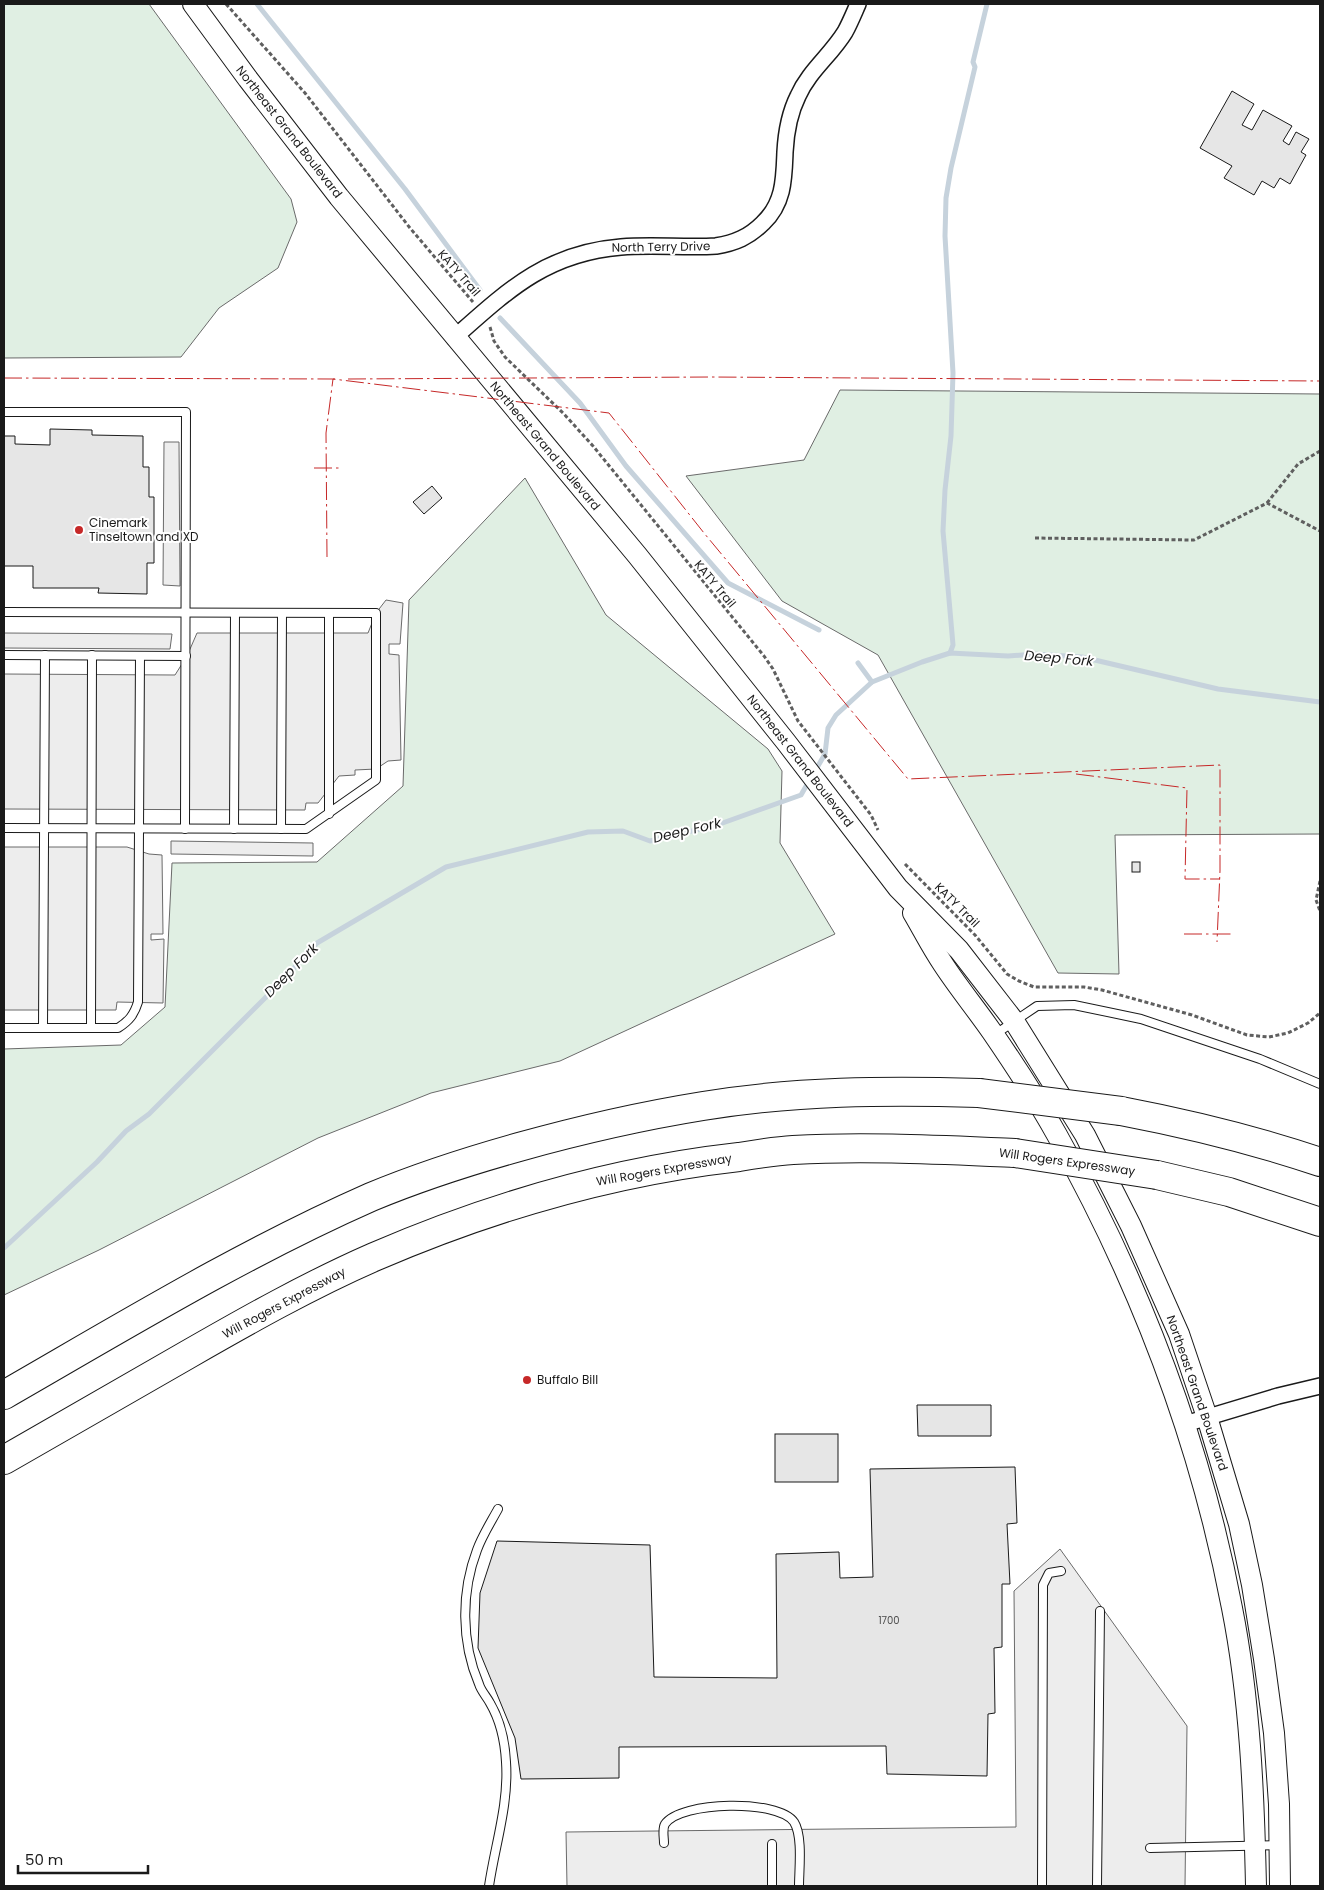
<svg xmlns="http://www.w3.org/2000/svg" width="1324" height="1890" font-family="Poppins,sans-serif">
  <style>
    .green { fill: #e0efe3; stroke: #6a6a6a }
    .parking { fill: #ededed; stroke: #6a6a6a }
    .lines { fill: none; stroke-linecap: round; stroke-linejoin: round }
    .stream { stroke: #c6d2dc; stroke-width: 5 }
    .building { fill: #e6e6e6; stroke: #1a1a1a }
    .service-casing { stroke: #1a1a1a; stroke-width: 10 }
    .minor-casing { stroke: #1a1a1a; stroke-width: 18 }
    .tertiary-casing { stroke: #1a1a1a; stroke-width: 22 }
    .motorway-casing { stroke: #1a1a1a; stroke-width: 30 }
    .path { stroke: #5f5f5f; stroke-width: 3; stroke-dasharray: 4 2.5; stroke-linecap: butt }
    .service { stroke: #fff; stroke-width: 8 }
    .minor { stroke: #fff; stroke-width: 15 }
    .tertiary { stroke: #fff; stroke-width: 20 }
    .motorway { stroke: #fff; stroke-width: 28 }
    .motorway-bridge-casing { stroke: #1a1a1a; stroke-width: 30; stroke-linecap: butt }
    .motorway-bridge { stroke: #fff; stroke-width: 28 }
    .power { stroke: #c62828; stroke-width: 1; stroke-dasharray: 18 4 2.5 4; stroke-linecap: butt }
    .poi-dot { fill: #c62828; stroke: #fff; stroke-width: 2 }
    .labels { text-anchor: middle; stroke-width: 4; stroke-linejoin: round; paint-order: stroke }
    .number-label { font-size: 10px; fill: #4d4d4d }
    .street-label { font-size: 12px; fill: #1a1a1a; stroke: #fff }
    .poi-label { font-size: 12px; fill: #1a1a1a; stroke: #fff; text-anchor: start }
    .water-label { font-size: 14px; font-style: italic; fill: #1a1a1a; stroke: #fff }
  </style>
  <rect width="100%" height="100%" fill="#fff"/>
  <g class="green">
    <path d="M4,4H149L291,199L297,222L278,268L219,308L181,357L4,358Z"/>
    <path d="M840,390L1320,394V834L1115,835L1119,974L1058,973L878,655L782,601L686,476L804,460Z"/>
    <path d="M525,478L606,615L768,749L782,771L780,843L835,934L560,1061L431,1093L318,1138L99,1250L4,1295V1049L121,1045L165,1007L172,863L317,862L403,786L409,600Z"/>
  </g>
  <g class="parking">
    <path d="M164,442H179L180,586L163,585Z"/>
    <path d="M386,600L403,603L400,644H389V654L399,655L401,760L388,761L376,769L355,770V775L339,776L318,803H306L305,810L4,809V674L175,675L187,656L197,633H368L376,613Z"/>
    <path d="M4,633L172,634L170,649L4,648Z"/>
    <path d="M171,841L313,843V856L171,854Z"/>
    <path d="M4,847H127L149,854L162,855L163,934H151V940L164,939L163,1003L117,1002L116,1010H4Z"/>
    <path d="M1060,1549L1187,1726L1185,1886H567L566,1832L1016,1827L1014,1591Z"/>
  </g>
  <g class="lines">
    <g class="stream">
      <path d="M257,4L405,189L480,290"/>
      <path d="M500,318L580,403L626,466L728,583L819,630"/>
      <path d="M950,653L953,645L943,531L945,490L951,436L953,373L945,236L946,198L951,168L975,67L973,62L987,4"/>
      <path d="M858,663L872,682"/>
      <path d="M815,771L825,754L828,728L836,715L872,682L922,662L950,653L1008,656L1035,654L1082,657L1218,689L1320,702"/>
      <path d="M4,1248L97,1162L126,1131L149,1114L280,983L317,943L446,867L588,832L623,831L650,841L717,825L801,795L809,781"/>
    </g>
  </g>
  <g class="building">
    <path d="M1232,91L1254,104L1242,125L1252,130L1263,110L1292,126L1283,141L1289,145L1296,132L1309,139L1301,152L1306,155L1290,184L1280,178L1274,188L1262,181L1254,195L1224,178L1232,166L1200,148Z"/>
    <path d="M50,429L92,430V435L143,436V467H149V497H154V563H147V594L98,593L99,588H33V566H4V436H15V444L50,445Z"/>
    <path d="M432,486L442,498L424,514L413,502Z"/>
    <rect x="1132" y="862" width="8" height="10"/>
    <path d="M917,1405H991V1436H918Z"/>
    <rect x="775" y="1434" width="63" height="48"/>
    <path d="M1015,1467L1017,1523L1007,1524L1010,1584H1002V1647L994,1648L995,1713L988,1714L987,1776L887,1774L886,1746L619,1747V1778L521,1779L515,1738L478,1648L480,1593L497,1541L650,1545L654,1677L777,1678L776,1554L839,1552L840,1578L873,1577L870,1469Z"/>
  </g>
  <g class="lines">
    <defs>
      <g id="service">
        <path d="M4,412H186L185,829"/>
        <path d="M4,612L376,613V780L306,829L4,828"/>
        <path d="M4,655L186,656"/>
        <path d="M329,814V613"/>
        <path d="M234,829L235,613"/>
        <path d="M281,829L282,613"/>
        <path d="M4,1028H118C129,1021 134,1015 138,1002L140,656"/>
        <path d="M43,1028L45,655"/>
        <path d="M91,1028L92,655"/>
        <path d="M994,1035L1037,1006L1074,1005L1141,1019L1260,1059L1320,1084"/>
        <path d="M664,1843C664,1837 662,1829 665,1824C681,1801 778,1799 794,1822C803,1836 799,1870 799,1886"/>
        <path d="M772,1844V1886"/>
        <path d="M1150,1848L1278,1845"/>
        <path d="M489,1886C495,1845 509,1804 506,1762C505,1743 500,1720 490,1703C487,1697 481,1691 479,1684C461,1642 461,1592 477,1550C482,1536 491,1522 498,1509"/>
        <path d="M1042,1886L1043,1585L1049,1573L1061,1571"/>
        <path d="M1097,1886L1100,1611"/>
      </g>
      <g id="minor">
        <path d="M454,338C507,291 546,253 621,247C652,244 684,248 716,246C735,243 749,237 763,223C784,203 784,179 785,152C786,133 789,114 798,96C809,71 831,55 845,32C850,23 854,13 858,4"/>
        <path d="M1185,1424L1278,1396L1320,1386"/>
      </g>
      <g id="tertiary">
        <path d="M193,4L248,79L339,197L637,555L786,742L898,888L959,950L1014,1021L1085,1135L1131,1226L1179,1334L1207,1417L1239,1524L1252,1585L1264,1659L1274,1733L1279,1804L1280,1886"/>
        <path d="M913,913C923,930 932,948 943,964C958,987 976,1009 992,1032C1014,1064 1038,1101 1057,1135C1140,1283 1200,1440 1232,1608C1250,1699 1254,1793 1256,1886"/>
      </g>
      <g id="motorway">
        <path d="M1121,1111C1189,1124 1255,1140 1320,1162"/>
        <path d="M1157,1175L1229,1192L1320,1222"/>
        <path d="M4,1395C124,1326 244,1253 371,1197C419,1177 469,1161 519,1147C580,1130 641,1116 703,1106C794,1091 887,1090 979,1093"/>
        <path d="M4,1460C65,1425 126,1390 187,1355C248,1320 310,1285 374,1257C490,1207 614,1171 739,1157C757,1154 775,1151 793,1150C867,1146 941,1150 1015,1153"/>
      </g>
    </defs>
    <use href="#service" class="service-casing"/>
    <use href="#minor" class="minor-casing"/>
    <use href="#tertiary" class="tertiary-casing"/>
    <use href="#motorway" class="motorway-casing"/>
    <g class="path">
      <path d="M226,4L305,93L410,228L473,302"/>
      <path d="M490,327L494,341L505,357L564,414L593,446L764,656L773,669L798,721L871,815L878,830"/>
      <path d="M1267,503L1298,464L1320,451"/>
      <path d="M1035,538L1194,540L1267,503L1320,531"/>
      <path d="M905,864L975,935L1007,974L1019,981L1034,987H1084L1102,990L1192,1015L1247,1035L1269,1037L1288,1033L1308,1023L1320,1013"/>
      <path d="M1320,881L1316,900L1320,911"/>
    </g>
    <use href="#service" class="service"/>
    <use href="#minor" class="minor"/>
    <use href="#tertiary" class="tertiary"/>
    <use href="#motorway" class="motorway"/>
    <defs>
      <g id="motorway-bridge">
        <path d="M979,1093L1121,1111"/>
        <path d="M1015,1153L1157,1175"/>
      </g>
    </defs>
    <use href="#motorway-bridge" class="motorway-bridge-casing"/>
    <use href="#motorway-bridge" class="motorway-bridge"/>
    <g class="power">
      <path d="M4,378L333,379L609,413L704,533L908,779L1220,765V871L1217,942"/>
      <path d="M348,379L711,377L1320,381"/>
      <path d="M314,468H342"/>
      <path d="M327,557L326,433L333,379H335"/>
      <path d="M1076,774L1187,788L1185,879H1220"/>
      <path d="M1184,934H1232"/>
    </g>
  </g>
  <g class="poi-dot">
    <circle cx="79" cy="530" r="5"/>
    <circle cx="527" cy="1380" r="5"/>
  </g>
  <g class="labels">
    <g class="number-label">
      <text x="889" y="1624">1700</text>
    </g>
    <g class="street-label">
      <text transform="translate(289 132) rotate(52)" y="4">Northeast Grand Boulevard</text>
      <text transform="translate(661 247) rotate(-1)" y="4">North Terry Drive</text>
      <text transform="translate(459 273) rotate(49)" y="4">KATY Trail</text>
      <text transform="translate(545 446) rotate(50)" y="4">Northeast Grand Boulevard</text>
      <text transform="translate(715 584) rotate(50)" y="4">KATY Trail</text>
      <text transform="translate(800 761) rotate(52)" y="4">Northeast Grand Boulevard</text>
      <text transform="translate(957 905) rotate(45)" y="4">KATY Trail</text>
      <text transform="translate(1067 1162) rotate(8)" y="4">Will Rogers Expressway</text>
      <text transform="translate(664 1170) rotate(-10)" y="4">Will Rogers Expressway</text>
      <text transform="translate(284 1303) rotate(-28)" y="4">Will Rogers Expressway</text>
      <text transform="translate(1197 1393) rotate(71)" y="4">Northeast Grand Boulevard</text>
    </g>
    <g class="poi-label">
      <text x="89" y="527">Cinemark<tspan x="89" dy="14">Tinseltown and XD</tspan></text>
      <text x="537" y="1384">Buffalo Bill</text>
    </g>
    <g class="water-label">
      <text transform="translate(1059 658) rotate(5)" y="5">Deep Fork</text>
      <text transform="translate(687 830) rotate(-13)" y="5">Deep Fork</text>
      <text transform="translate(291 970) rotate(-45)" y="5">Deep Fork</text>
    </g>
  </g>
  <rect width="1324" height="1890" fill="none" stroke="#1a1a1a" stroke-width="10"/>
  <path d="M18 1865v8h130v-8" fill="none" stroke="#1a1a1a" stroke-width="2.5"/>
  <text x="25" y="1865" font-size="15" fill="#1a1a1a" stroke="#ffffff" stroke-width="4" paint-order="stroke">50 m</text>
</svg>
